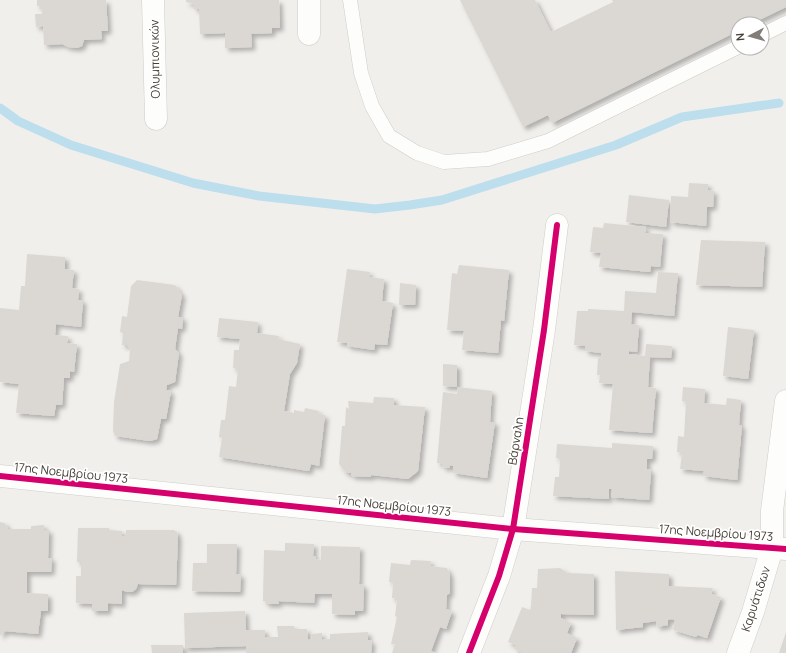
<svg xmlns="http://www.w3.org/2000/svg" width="786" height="653" font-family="Manrope,sans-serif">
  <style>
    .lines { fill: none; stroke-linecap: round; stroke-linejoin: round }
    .stream { stroke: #bddeed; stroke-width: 9 }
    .building { fill: #dbd8d4; filter: url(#shadow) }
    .service-casing { stroke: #cfcdc9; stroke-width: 15 }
    .minor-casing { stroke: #cfcdc9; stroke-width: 23 }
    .service { stroke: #fdfdfc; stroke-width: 14 }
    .minor { stroke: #fdfdfc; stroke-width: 22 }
    .cycleway-casing { stroke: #fff; stroke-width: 8 }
    .cycleway { stroke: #d6006c; stroke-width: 6 }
    .labels { text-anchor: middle; stroke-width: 3.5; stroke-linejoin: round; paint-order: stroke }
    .street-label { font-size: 12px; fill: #474037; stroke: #fff }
  </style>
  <defs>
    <filter id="shadow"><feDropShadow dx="3.5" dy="3.5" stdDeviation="2" flood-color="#0004"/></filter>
  </defs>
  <rect width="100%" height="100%" fill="#f1efec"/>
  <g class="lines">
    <path class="stream" d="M0,108L18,121L71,145L193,183L259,196L375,209L410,205L442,200L616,145L682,117L779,103"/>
  </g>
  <g class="building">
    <path d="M37,0H106L108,31H101L102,39L84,40L82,46L77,48L68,47L62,44L44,45L43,26L36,27L35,14H42L41,6H37Z"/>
    <path d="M186,0H279L280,28H272V33L251,34L252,47L225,48V33L200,34L199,9H194V4L186,2Z"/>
    <path d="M460,0H535L551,32L613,2L612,0H786V7L751,24H738V31L552,123L548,115L523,127Z"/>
    <path d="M689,183L708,184V190L714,191L713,207H707L706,226L670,222L671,196L688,197Z"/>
    <path d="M629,195L669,200L666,227L626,222Z"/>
    <path d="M604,223L646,227L645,233L663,234L660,267L651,266L650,272L599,267L601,253L590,252L593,227L603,228Z"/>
    <path d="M701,240L765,242L762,287L696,285Z"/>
    <path d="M27,254L65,257V269L74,270L72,288L79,289L78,300H83L81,327L56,324L55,335L68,336L67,343L77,344L74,372L70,371V378H64L62,405H56L54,416L16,413L19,384L0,382V308L19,310L21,286H25Z"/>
    <path d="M459,265L509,270L504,321L501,320L498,353L462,350L464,331L447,330L452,273L457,274Z"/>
    <path d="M347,269L370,272L369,277L384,279L382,301L393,303L387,345L375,344L374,350L347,346V343L337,342Z"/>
    <path d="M658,272L678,273L674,316L632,312L631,324L639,325L637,352L629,351V354L645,356L646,344L672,346L671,358L650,357L648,387L656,388L652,433L609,430L613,384L599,383L600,375H597L598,358H601V353L585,351V346L574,345L577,311H588V309L624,311L625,291L656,293Z"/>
    <path d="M137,280L175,285L182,295L178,317H183L182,329L178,328L175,349L179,353L175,382L167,385L166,390L171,391L166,419H161L157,439L150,441L115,436L113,431L114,402L120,364L129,361L130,349L127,345H122L123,333L120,332L122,316L127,317L131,286Z"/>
    <path d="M400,283L416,285L415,305H399Z"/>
    <path d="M219,318L258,322L257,333L279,336L278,339L300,344L297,363L290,374L284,411L294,413V410L304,412L305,408L319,411L318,414L325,415L319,466L311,464L309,471L219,457L222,438L219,437L221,420H225L229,386L236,387L238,369L233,368L234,350H239L240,339L217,337Z"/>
    <path d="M728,327L754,330L748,379L723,376Z"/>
    <path d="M443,364L457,365V387L443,386Z"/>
    <path d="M458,387L492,391L490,422H495L487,478L453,473V466L450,465V468L442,467L443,464L437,463L443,392L457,394Z"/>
    <path d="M683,387L705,389L704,403L726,405L727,398L741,400L739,425H742L737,480L703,476L704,471L680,469L682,453L677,452L678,436L684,437L686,402L682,401Z"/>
    <path d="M374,397L394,398V405L425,407L418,471L408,479L371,475V477L351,476V473H346L339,464L342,426H345L346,407L349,409L348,401L373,403Z"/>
    <path d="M612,443L653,446L652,459H647V469L651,470L649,500L611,497L612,489H609V499L553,496L555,477H559L560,459L556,458L557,444L612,448Z"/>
    <path d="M0,522L5,523L8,529H31V526L44,525V530H49L48,558H52L51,572H27V593L48,594V611H41L38,634L5,631L0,636Z"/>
    <path d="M78,528H109V530L122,531V536H126V530H174L177,532L178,537L176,585L138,584L136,589L132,592H127L122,590V604L108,603V611H92V604L76,603V576H81V562H77Z"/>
    <path d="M285,543L314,544L313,556H316V559L321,560V546L360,547L359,584L364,585L363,611H355V615L332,614V594H315L314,603L278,601L279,604H266V601H263L264,550L285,551Z"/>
    <path d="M207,544H237L236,574H241L240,592L192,591L193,563H207Z"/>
    <path d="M411,560L431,561L430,566L447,568L450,575V593L447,595L446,609L452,611L446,629L440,627L431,651L436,653H392L395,644H391L397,617L395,616L397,599L392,598L393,583L389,582L391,563L410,565Z"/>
    <path d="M560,568L568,573L594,574V615L561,614V618L571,623L567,633L577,638L571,653H523L514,649L516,645L508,642L522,607L530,610L531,606L532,588H537L538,569Z"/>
    <path d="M615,571L669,574V586L713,588L711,594L721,597L707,638L697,635L696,637L673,630L675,620L671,619L668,620V625L657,627L656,621L643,623V627L616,630Z"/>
    <path d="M245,611L246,630H265V637H278L277,626H294V629H307L308,640L312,639L311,634L322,633V640L330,639V634L368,632V640L372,641L371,653H246V646L185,648L184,613Z"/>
    <path d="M786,632V653H779Z"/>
    <path d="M151,645H183V653H152Z"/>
  </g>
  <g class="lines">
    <defs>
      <g id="service">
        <path d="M350,0L361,73L372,106L389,136L417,153L444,162L488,159L548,141L738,47"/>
        <path d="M762,35L786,23"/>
      </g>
      <g id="minor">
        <path d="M153,0L156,119"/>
        <path d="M309,0V34"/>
        <path d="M0,476L513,529L786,549"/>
        <path d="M469,653L499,576L513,529L544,330L557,225"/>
        <path d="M738,653L753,612L772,548V511L786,401"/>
      </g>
    </defs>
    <use href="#service" class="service-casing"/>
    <use href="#minor" class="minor-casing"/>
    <use href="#service" class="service"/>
    <use href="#minor" class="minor"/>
    <defs>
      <g id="cycleway">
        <path d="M0,476L513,529L786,549"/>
        <path d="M469,653L499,576L513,529L544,330L557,225"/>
      </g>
    </defs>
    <use href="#cycleway" class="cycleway-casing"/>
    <use href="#cycleway" class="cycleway"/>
  </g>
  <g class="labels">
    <g class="street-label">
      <text transform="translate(155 59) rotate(-91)" y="4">Ολυμπιονικών</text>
      <text transform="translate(516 441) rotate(-81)" y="4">Βάρναλη</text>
      <text transform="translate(71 473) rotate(6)" y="4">17ης Νοεμβρίου 1973</text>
      <text transform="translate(394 506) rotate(6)" y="4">17ης Νοεμβρίου 1973</text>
      <text transform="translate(716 533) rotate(4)" y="4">17ης Νοεμβρίου 1973</text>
      <text transform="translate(756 599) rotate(-72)" y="4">Καρυάτιδων</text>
    </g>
  </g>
  <g transform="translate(750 36) rotate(264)"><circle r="19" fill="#ffffff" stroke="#b5b3af"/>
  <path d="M0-3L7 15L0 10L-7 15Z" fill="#827d76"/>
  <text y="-6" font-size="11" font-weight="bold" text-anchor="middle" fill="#474037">N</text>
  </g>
</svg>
